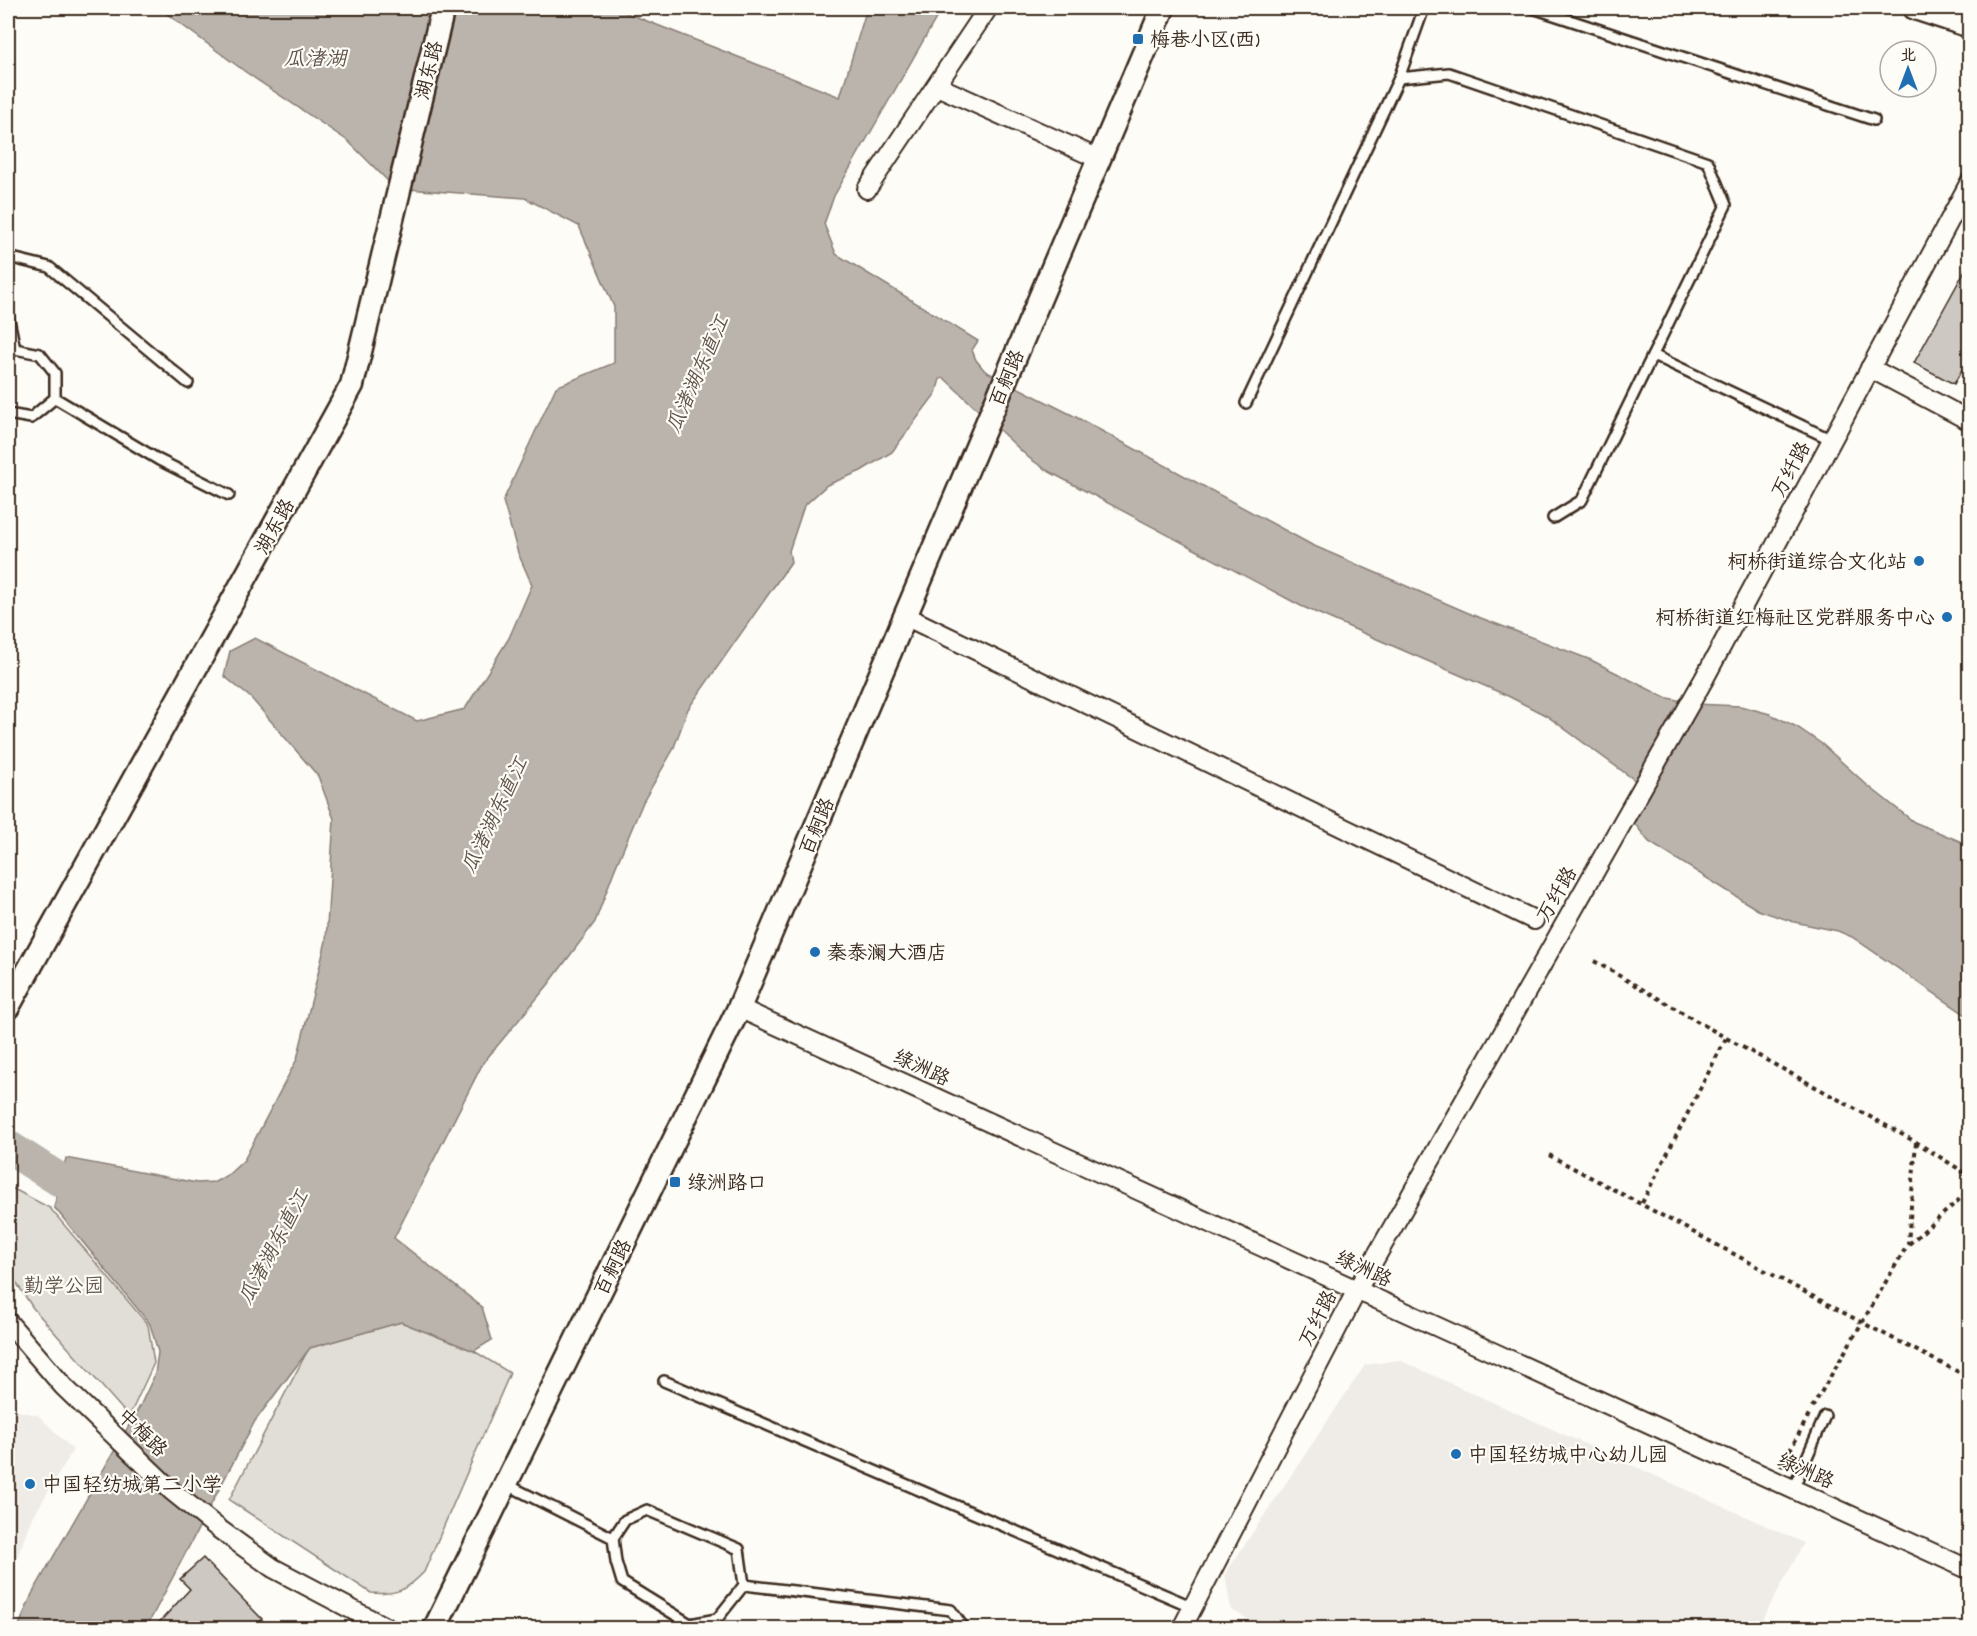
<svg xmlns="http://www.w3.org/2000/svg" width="1977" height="1636" font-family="Dekko,'LXGW WenKai TC',sans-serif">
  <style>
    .built { fill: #efece7 }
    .green { fill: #e1ded7; stroke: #8e847a; stroke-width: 1.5 }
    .water { fill: #bbb4ad; stroke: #887d74; stroke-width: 1.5 }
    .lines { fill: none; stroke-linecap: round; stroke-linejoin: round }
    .river { stroke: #bbb4ad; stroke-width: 34 }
    .building { fill: #cdc8c2; stroke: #3b2a1e; stroke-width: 1.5 }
    .service-casing { stroke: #3b2a1e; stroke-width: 14 }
    .minor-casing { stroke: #3b2a1e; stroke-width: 22 }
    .tertiary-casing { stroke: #3b2a1e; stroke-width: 27 }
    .path { stroke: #3b2a1e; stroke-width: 4; stroke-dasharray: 4.5 4.5; stroke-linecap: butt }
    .service { stroke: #fdfcf7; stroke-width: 9 }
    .minor { stroke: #fdfcf7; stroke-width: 18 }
    .tertiary { stroke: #fdfcf7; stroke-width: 22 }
    .poi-dot { fill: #1f6fb2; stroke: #fdfcf7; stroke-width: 2 }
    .labels { text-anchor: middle; stroke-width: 4.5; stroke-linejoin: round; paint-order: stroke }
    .poi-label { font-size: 20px; fill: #3b2a1e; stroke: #fdfcf7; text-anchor: start }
    .street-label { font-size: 20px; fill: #3b2a1e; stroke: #fdfcf7 }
    .park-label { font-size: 20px; fill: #64574c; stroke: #fdfcf7 }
    .water-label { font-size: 21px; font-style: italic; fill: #615349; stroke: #fdfcf7 }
  </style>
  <rect width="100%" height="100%" fill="#fdfcf7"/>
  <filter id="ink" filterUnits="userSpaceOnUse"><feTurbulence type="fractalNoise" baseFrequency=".0167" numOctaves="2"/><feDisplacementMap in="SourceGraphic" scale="12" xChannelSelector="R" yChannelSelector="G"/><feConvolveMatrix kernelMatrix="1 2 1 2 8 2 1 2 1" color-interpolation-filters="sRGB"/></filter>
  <g filter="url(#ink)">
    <g class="built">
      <path d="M1399,1360L1804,1543L1758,1628H1264L1231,1610L1225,1574L1365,1365Z"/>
      <path d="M8,1409L38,1415L73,1450L33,1517L8,1580Z"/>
    </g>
    <g class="green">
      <path d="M8,1186L50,1208L148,1325L154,1363L129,1417L33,1308L8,1270Z"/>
      <path d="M401,1322L474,1351L510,1373L424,1572C406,1591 396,1595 371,1593L229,1500L309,1348Z"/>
    </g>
    <path class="water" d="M159,8H614L840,97L867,8H942L834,196L824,224L836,254L978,341L972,350L976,360L985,371L1076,417L1312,545L1473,615L1591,660L1664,697L1695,704L1740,706L1770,714L1797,727L1822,744L1867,785L1914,822L1969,845V1017L1852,937L1838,931L1794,922L1758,910L1649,842L1635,824L1640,784L1547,716L1508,696L1301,606L1048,471L1029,458L944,378L940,379L936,393L892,452L861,471L827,485L804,506L789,551L791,562L688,709L673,750L643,802L614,871L595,922L548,985L483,1063L394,1238L482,1307L492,1340L474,1351L401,1322L310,1348L255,1421L146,1628H18L32,1594L140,1406L155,1374L158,1352L150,1324L54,1207L66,1158L197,1183L215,1182L229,1174L244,1160L297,1059L326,941L334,819L318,776L251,698L224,676L230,651L255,638L417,721L465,709L509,638L532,585L518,553L503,501L556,387L614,363V307L579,226L525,198L395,188L348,141L247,73Z"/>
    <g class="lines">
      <path class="river" d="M8,1147L60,1180"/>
    </g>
    <g class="building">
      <path d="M1970,261V355L1954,384L1914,363Z"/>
      <path d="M203,1558L262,1619L251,1629H153L190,1589L180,1579Z"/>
    </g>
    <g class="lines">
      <defs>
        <g id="service">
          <path d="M1533,8L1874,120"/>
          <path d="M1399,78L1449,73L1708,162L1726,205L1582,500L1553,518"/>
          <path d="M8,257L49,267L188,383"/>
          <path d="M8,315L15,349"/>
          <path d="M8,354L15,349L40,354L55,373V398L31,418L8,414"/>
          <path d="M1653,355L1832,440"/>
          <path d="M55,398L159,460L229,495"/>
          <path d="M1246,403L1399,78L1424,8"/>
          <path d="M664,1381L1193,1607"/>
          <path d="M506,1484L613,1538"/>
          <path d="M1793,1489L1825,1416"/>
          <path d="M647,1510L739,1549L744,1585L717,1619L690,1624L622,1582L616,1562L613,1538L625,1520Z"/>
          <path d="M744,1585L951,1610L964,1628"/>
        </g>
        <g id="minor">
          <path d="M937,86L1099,159"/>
          <path d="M867,189L988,8"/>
          <path d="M1870,368L1970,421"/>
          <path d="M905,616L1534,920"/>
          <path d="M739,1008L1970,1570"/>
          <path d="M8,1322L63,1386L172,1491L219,1529L273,1568L387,1628"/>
          <path d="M1182,1628L1357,1290L1704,679L1970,182"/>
        </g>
        <g id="tertiary">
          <path d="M1915,8L1970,26"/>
          <path d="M8,1007L352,385L443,8"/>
          <path d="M435,1628L739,1008L1163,8"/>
        </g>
      </defs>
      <use href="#service" class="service-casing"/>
      <use href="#minor" class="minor-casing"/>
      <use href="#tertiary" class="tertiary-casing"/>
      <g class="path">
        <path d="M1594,961L1726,1038L1916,1142L1970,1176"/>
        <path d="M1549,1155L1861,1322L1970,1378"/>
        <path d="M1642,1203L1726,1038"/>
        <path d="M1909,1244L1970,1190"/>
        <path d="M1812,1408L1908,1244L1916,1142"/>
        <path d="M1781,1467L1809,1415"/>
      </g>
      <use href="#service" class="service"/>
      <use href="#minor" class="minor"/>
      <use href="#tertiary" class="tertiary"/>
    </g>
  </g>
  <g class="poi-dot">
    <rect x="1132" y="33" width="12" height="12" rx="3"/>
    <circle cx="1919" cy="561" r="6"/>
    <circle cx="1947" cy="617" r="6"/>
    <circle cx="815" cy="952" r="6"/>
    <rect x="669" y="1176" width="12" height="12" rx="3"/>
    <circle cx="1456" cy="1454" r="6"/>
    <circle cx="30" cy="1484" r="6"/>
  </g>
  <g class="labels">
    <g class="poi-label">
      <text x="1150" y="46">梅巷小区(西)</text>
      <text x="1907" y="568" text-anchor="end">柯桥街道综合文化站</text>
      <text x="1935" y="624" text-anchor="end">柯桥街道红梅社区党群服务中心</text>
      <text x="827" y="959">秦泰澜大酒店</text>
      <text x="687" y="1189">绿洲路口</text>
      <text x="1468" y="1461">中国轻纺城中心幼儿园</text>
      <text x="42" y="1491">中国轻纺城第二小学</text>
    </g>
    <g class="street-label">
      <text transform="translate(428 70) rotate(-76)" y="7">湖东路</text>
      <text transform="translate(1006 378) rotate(-67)" y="7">百舸路</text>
      <text transform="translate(1790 469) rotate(-62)" y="7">万纤路</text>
      <text transform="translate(274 526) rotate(-61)" y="7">湖东路</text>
      <text transform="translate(816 826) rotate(-67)" y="7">百舸路</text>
      <text transform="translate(1556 894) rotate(-60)" y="7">万纤路</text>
      <text transform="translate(922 1067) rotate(25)" y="7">绿洲路</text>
      <text transform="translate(612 1267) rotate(-64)" y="7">百舸路</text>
      <text transform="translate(1364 1268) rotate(25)" y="7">绿洲路</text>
      <text transform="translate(1317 1318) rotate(-63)" y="7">万纤路</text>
      <text transform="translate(143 1432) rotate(44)" y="7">中梅路</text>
      <text transform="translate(1806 1470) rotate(24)" y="7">绿洲路</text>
    </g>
    <g class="park-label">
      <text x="64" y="1292">勤学公园</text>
    </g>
    <g class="water-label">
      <text x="315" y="65">瓜渚湖</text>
      <text transform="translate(697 374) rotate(-66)" y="7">瓜渚湖东直江</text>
      <text transform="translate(494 815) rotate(-64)" y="7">瓜渚湖东直江</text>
      <text transform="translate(273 1247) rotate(-62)" y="7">瓜渚湖东直江</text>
    </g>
  </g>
  <rect width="1977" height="1636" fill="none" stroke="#fdfcf7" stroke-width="30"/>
  <rect x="15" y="15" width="1947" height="1606" fill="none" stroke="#3b2a1e" stroke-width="2" filter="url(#ink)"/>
  <g transform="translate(1908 69)"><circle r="28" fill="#fdfcf7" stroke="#afa8a0" stroke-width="1.5"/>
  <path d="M0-4.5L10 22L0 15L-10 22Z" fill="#1f6fb2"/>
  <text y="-9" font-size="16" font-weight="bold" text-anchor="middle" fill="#3b2a1e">北</text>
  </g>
</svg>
